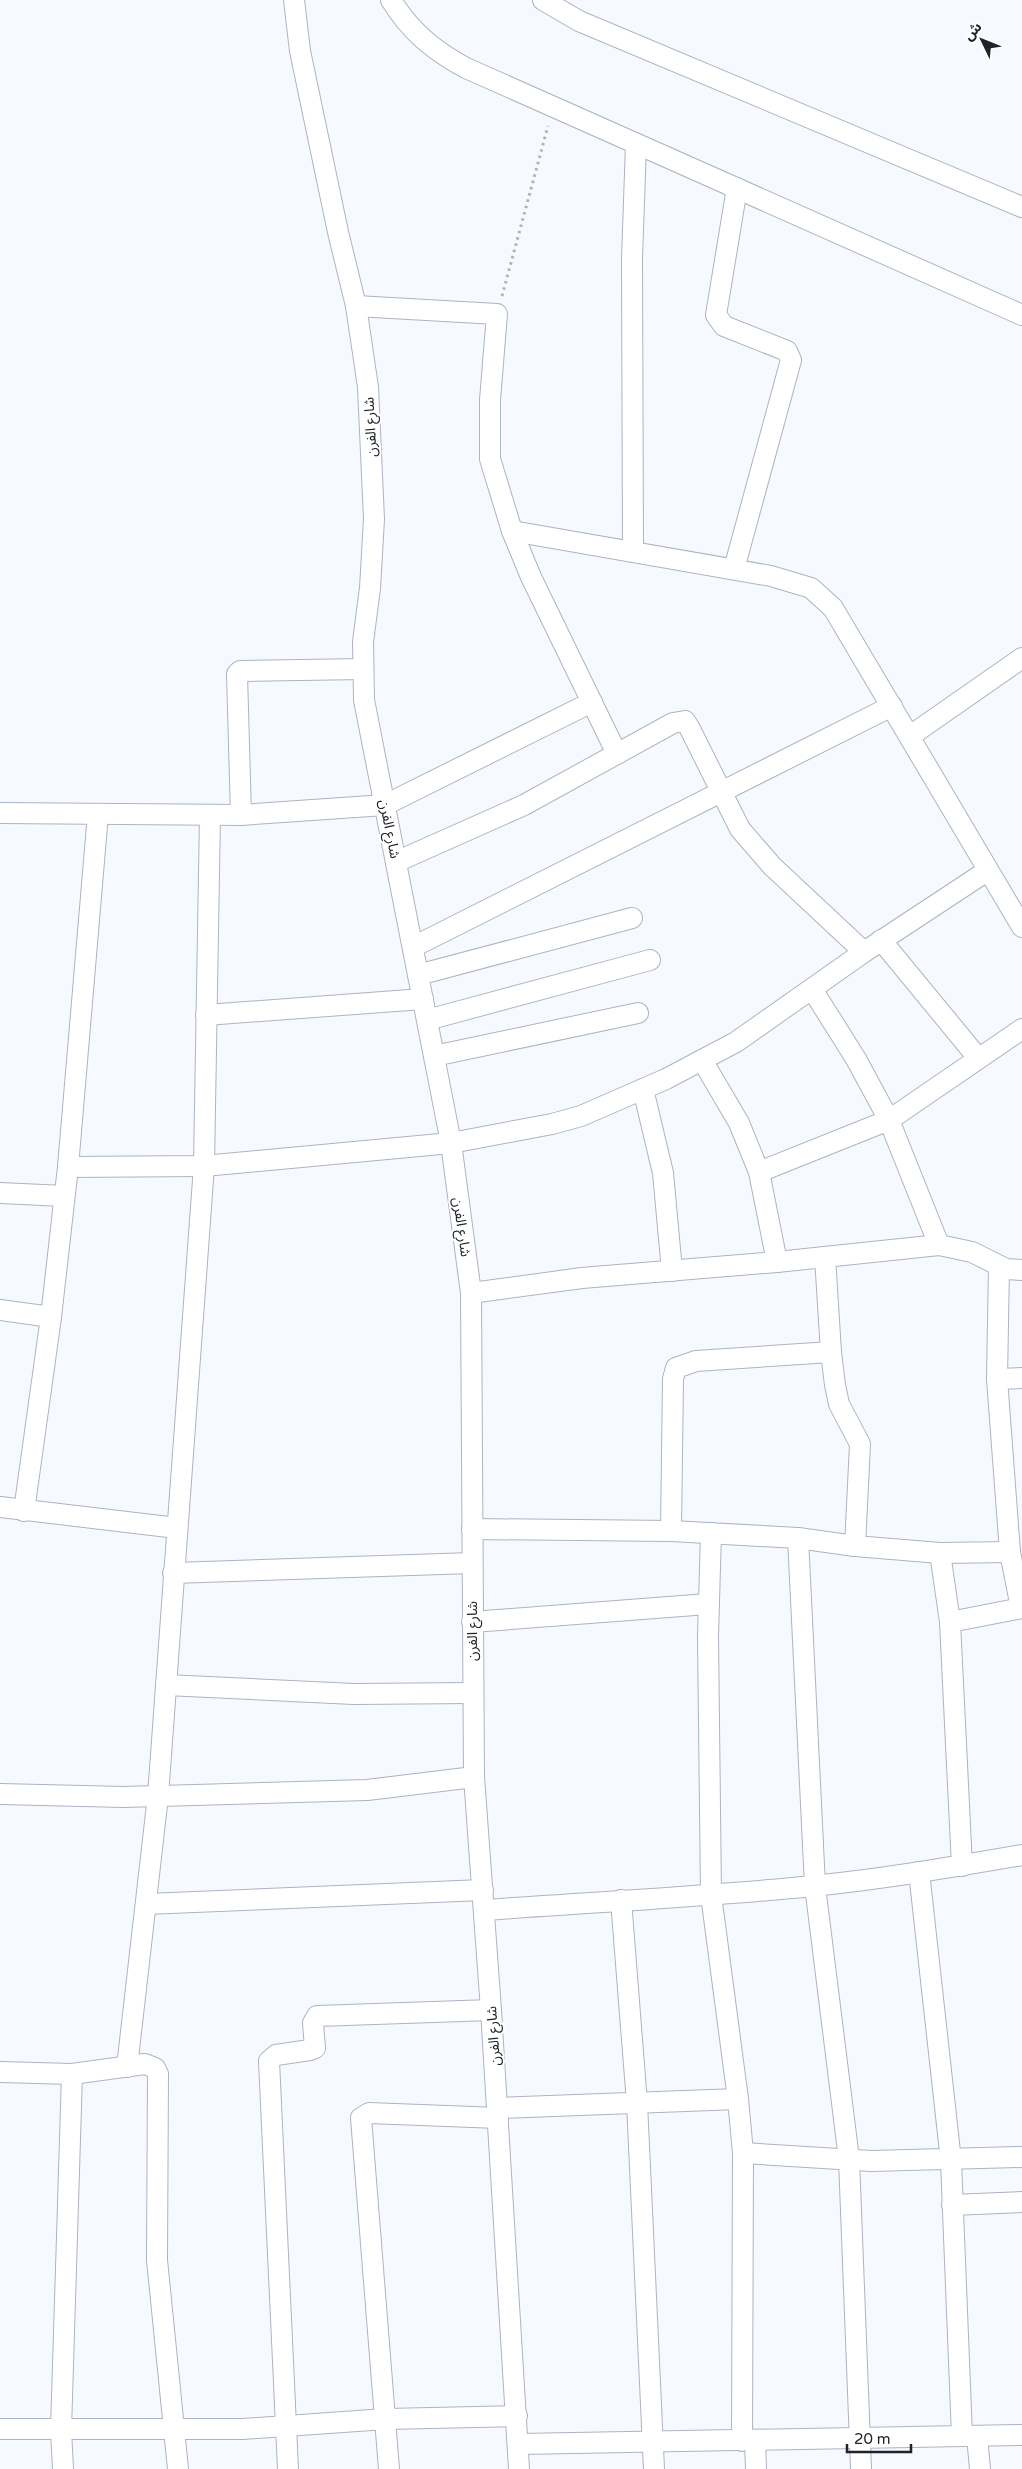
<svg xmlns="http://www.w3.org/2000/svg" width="1022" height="2469" font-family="'Varela Round','Noto Sans Arabic',sans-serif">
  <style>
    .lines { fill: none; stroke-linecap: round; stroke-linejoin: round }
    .street-casing { stroke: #acb4c1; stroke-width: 22 }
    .path { stroke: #aeb1b6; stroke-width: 3; stroke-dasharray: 2.5 4; stroke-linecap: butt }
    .street { stroke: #fff; stroke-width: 20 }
    .labels { text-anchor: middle; stroke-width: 4; stroke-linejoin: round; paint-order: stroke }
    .street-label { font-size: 14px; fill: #202328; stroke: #fff }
  </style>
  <rect width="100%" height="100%" fill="#f6f9ff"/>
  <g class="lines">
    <defs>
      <g id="street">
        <path d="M294,0L300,51L338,232L356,306L368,387L374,519L370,588L363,642L364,700L451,1143L471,1293L474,1777L491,2010L519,2469"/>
        <path d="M391,0C410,31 434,51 466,68L1022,315"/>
        <path d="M543,0L579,21L1022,207"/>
        <path d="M356,306L497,314L490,400V459L512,531L531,577L617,754"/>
        <path d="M512,531L771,576L811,588L833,608L1022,927"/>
        <path d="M633,552L632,259L636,144"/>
        <path d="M734,569L791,360L787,351L724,326L716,315L737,188"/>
        <path d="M910,736L1022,658"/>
        <path d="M0,813L241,815L385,805L592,702"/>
        <path d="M241,815L237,674L240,671L363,669"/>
        <path d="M396,862L524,805L673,723L685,721L689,727L740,829L772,866L864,952"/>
        <path d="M881,940L978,1058"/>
        <path d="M413,947L892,706"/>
        <path d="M418,975L632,918"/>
        <path d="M812,989L856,1059L889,1120L939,1245"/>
        <path d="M206,1015L423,999"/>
        <path d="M427,1020L650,960"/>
        <path d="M434,1056L638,1013"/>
        <path d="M702,1060L739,1123L759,1172L777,1262"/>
        <path d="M643,1089L663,1173L672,1271"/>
        <path d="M68,1167L204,1166L451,1143L552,1124L581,1116L666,1079L736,1042L864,952L987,871"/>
        <path d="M759,1172L889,1120L1022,1029"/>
        <path d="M0,1193L64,1196"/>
        <path d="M825,1257L831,1352L835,1385L839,1404L860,1444L855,1546"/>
        <path d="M999,1266L997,1379L1010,1552L1021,1608"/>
        <path d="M471,1293L582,1278L777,1262L939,1245L972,1252L1006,1269L1022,1270"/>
        <path d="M0,1310L51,1317"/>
        <path d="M997,1379L1022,1378"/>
        <path d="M0,1507L177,1528"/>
        <path d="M24,1511L51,1317L68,1167L98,814"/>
        <path d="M472,1529L671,1531L798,1538L855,1546L940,1553L1010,1552"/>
        <path d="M671,1531L673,1379L676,1368L696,1361L831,1352"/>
        <path d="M711,1533L708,1636L711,1895L738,2099L743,2153L742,2441"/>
        <path d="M798,1538L815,1886L849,2159L861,2469"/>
        <path d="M940,1553L950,1622L962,1866"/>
        <path d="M173,1573L472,1563"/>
        <path d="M472,1622L708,1604"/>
        <path d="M950,1622L1022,1608"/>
        <path d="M166,1685L354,1694L473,1693"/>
        <path d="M0,1794L124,1797L367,1790L474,1777"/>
        <path d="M919,1872L951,2161L962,2436"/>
        <path d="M621,1900L637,2103L654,2469"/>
        <path d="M146,1904L483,1890"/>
        <path d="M485,1910C594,1902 704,1897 813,1886C883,1879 953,1867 1022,1855"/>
        <path d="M127,2067L158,1796L204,1166L210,815"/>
        <path d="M0,2072L72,2074L145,2064L155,2068L158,2074L157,2260L178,2469"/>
        <path d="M498,2108L738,2099"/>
        <path d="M743,2153L871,2161L1022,2157"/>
        <path d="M952,2205L1022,2202"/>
        <path d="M0,2429H243L386,2419L517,2416"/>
        <path d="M977,2436L980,2469"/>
        <path d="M755,2441L756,2469"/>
        <path d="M519,2444L1022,2435"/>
        <path d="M63,2469L61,2430L72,2074"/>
        <path d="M288,2469L269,2061L276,2055L310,2050L315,2048L313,2023L317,2016L491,2010"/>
        <path d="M389,2469L361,2118L369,2113L498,2118"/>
      </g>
    </defs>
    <use href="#street" class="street-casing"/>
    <path class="path" d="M502,296L548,126"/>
    <use href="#street" class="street"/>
  </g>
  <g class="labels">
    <g class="street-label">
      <text transform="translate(370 427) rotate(-93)" y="5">شارع الفرن</text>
      <text transform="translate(390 829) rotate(79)" y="5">شارع الفرن</text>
      <text transform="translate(462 1227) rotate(82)" y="5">شارع الفرن</text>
      <text transform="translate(472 1631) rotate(-90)" y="5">شارع الفرن</text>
      <text transform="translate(493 2036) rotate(-94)" y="5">شارع الفرن</text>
    </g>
  </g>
  <g transform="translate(982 40) rotate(313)" stroke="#ffffff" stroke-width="4" paint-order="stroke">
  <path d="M0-4L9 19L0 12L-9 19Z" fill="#202328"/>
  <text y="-8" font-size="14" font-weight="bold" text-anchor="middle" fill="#202328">ش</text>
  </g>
  <path d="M847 2444v8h64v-8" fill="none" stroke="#202328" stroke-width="2.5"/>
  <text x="854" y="2444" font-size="15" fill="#202328" stroke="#ffffff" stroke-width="4" paint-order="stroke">20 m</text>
</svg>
